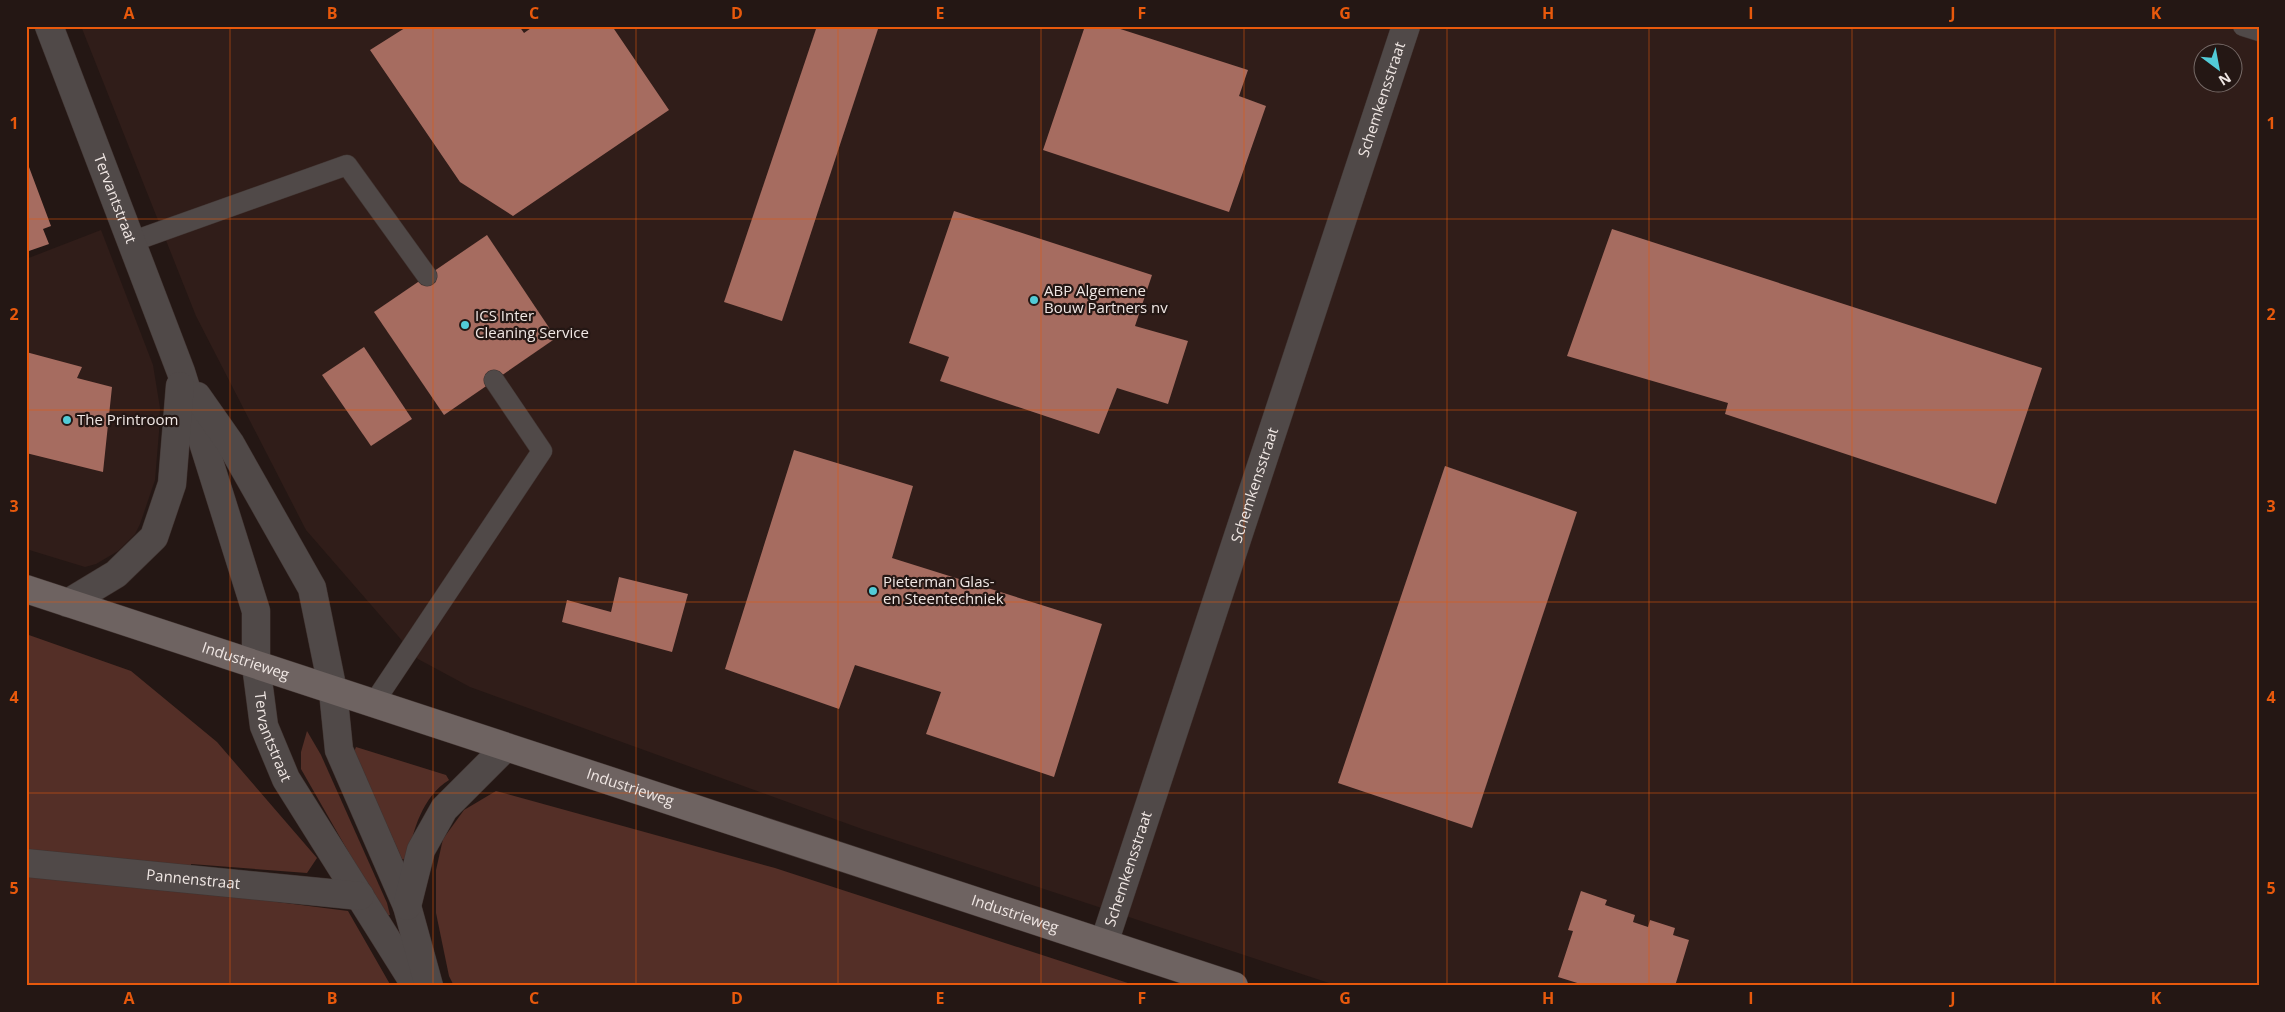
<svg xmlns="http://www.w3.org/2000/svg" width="2285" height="1012" font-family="'Open Sans',sans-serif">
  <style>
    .built { fill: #301d19; fill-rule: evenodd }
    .green { fill: #542f27 }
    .building { fill: #a66c60 }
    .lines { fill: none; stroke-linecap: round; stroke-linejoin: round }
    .service-casing { stroke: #413431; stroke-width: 21 }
    .minor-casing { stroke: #413431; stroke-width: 29 }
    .secondary-casing { stroke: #413431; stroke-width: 29 }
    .service { stroke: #504948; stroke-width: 20 }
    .minor { stroke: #504948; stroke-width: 28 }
    .secondary { stroke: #6e6361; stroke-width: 28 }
    .grid { fill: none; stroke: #e8590c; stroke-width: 1; stroke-opacity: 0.55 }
    .poi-dot { fill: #52cbd7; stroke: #241714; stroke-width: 2 }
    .labels { text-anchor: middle; stroke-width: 4.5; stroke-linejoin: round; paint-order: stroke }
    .street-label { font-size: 15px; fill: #f0e7e4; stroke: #241714 }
    .poi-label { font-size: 15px; fill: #f0e7e4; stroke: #241714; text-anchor: start }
    .neatline { fill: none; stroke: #e8590c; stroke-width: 2 }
    .grid-label { font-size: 16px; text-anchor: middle; font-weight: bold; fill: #e8590c }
  </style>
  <rect width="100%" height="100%" fill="#241714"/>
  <g class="built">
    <path d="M81,26H2259V986H1338L862,829L470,687L418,659L306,530L196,316ZM2202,52H2232V82H2202Z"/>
    <path d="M101,230L153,365L160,408L159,432L155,480L140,524L135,534L118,551L96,564L85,567L26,549V259Z"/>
  </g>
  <g class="green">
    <path d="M26,634L131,671L217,742L317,858L307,873L191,864V891L348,911L391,986H26Z"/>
    <path d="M307,731L321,755L387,903L390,915L385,916L301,769V752Z"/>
    <path d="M356,747L446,775L449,780C423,796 412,831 408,860L402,859L354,752Z"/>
    <path d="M496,791L775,868L1137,986H454L449,976L436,913V870L443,839L464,810Z"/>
  </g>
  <g class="building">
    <path d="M408,26H519L524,33L534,26H612L669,110L513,216L460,182L370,50Z"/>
    <path d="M817,26H879L782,321L724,302Z"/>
    <path d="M1085,26H1111L1248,70L1239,96L1266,106L1229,212L1043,150Z"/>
    <path d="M26,159L51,226L43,229L49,244L26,252Z"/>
    <path d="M954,211L1152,275L1135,326L1188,341L1168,404L1117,388L1099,434L940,381L949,357L909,343Z"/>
    <path d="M1612,229L2042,368L1996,504L1725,414L1728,403L1567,356Z"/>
    <path d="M487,235L556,338L444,415L374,312Z"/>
    <path d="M364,347L412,419L371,446L322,375Z"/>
    <path d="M26,352L82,367L77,378L112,387L103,472L26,453Z"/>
    <path d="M794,450L913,486L892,558L1102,624L1054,777L926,734L941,692L855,665L839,709L725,669Z"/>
    <path d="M1445,466L1577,512L1472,828L1338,783Z"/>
    <path d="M619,577L688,594L672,652L562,622L567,600L611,612Z"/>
    <path d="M1581,891L1607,900L1605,905L1635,915L1633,922L1648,927L1650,920L1675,928L1673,935L1689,940L1675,986H1587L1558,977L1573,931L1568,930Z"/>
  </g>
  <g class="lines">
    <defs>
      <g id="service">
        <path d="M2243,26L2259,31"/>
        <path d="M131,242L347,165L427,276"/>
        <path d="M373,704L542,451L494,380"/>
      </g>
      <g id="minor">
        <path id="s1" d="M49,26L181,372L256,611V665L264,726L286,779L416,986"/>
        <path d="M197,396L230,443L312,588L333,691L339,750L407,906L429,986"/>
        <path d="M68,603L116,574L154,537L172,484L180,386"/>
        <path id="s2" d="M26,863L360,896"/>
        <path d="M407,906L421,850L444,809L506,747"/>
        <path id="s3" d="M1104,943L1406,26"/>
      </g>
      <g id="secondary">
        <path id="s4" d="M26,589L1234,986"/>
      </g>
    </defs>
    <use href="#service" class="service-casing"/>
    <use href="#minor" class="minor-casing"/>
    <use href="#secondary" class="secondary-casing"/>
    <use href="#service" class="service"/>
    <use href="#minor" class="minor"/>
    <use href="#secondary" class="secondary"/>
  </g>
  <path class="grid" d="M230,26V986M433,26V986M636,26V986M838,26V986M1041,26V986M1244,26V986M1447,26V986M1649,26V986M1852,26V986M2055,26V986M26,219H2259M26,410H2259M26,602H2259M26,793H2259"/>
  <g class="poi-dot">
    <circle cx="1034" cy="300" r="5"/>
    <circle cx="465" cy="325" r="5"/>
    <circle cx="67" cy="420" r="5"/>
    <circle cx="873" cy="591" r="5"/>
  </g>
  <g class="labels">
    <g class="street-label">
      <text dy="5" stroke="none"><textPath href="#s3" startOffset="888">Schemkensstraat</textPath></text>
      <text dy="5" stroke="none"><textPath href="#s1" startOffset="185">Tervantstraat</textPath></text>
      <text dy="5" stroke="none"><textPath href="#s3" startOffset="482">Schemkensstraat</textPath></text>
      <text dy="5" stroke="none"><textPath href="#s4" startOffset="231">Industrieweg</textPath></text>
      <text dy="5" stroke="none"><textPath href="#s1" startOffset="749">Tervantstraat</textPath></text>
      <text dy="5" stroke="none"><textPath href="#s4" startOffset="636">Industrieweg</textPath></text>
      <text dy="5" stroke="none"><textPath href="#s3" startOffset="78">Schemkensstraat</textPath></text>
      <text dy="5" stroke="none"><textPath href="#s2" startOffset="168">Pannenstraat</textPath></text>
      <text dy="5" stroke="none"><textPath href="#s4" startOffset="1041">Industrieweg</textPath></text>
    </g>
    <g class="poi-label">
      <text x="1044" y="296">ABP Algemene<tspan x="1044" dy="17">Bouw Partners nv</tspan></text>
      <text x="475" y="321">ICS Inter<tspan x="475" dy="17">Cleaning Service</tspan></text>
      <text x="77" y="425">The Printroom</text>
      <text x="883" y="587">Pieterman Glas-<tspan x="883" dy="17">en Steentechniek</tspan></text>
    </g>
  </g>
  <rect width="2285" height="1012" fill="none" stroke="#241714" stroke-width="55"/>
  <g transform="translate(2218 68) rotate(148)"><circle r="24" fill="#241714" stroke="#766a67"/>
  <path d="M0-4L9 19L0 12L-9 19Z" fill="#52cbd7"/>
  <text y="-8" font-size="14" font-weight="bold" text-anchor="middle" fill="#f0e7e4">N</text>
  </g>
  <rect x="28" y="28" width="2230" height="956" class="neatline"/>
  <g class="grid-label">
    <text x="129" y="19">A</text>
    <text x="332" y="19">B</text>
    <text x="534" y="19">C</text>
    <text x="737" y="19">D</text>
    <text x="940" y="19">E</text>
    <text x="1142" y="19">F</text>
    <text x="1345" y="19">G</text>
    <text x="1548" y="19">H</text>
    <text x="1751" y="19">I</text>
    <text x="1953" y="19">J</text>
    <text x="2156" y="19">K</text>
    <text x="14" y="129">1</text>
    <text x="2271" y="129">1</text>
    <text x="14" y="320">2</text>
    <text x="2271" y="320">2</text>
    <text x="14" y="512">3</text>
    <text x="2271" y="512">3</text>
    <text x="14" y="703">4</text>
    <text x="2271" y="703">4</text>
    <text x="14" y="894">5</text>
    <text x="2271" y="894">5</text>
    <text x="129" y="1004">A</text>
    <text x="332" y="1004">B</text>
    <text x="534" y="1004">C</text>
    <text x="737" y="1004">D</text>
    <text x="940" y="1004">E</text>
    <text x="1142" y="1004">F</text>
    <text x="1345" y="1004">G</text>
    <text x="1548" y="1004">H</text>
    <text x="1751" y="1004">I</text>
    <text x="1953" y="1004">J</text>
    <text x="2156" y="1004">K</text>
  </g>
</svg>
